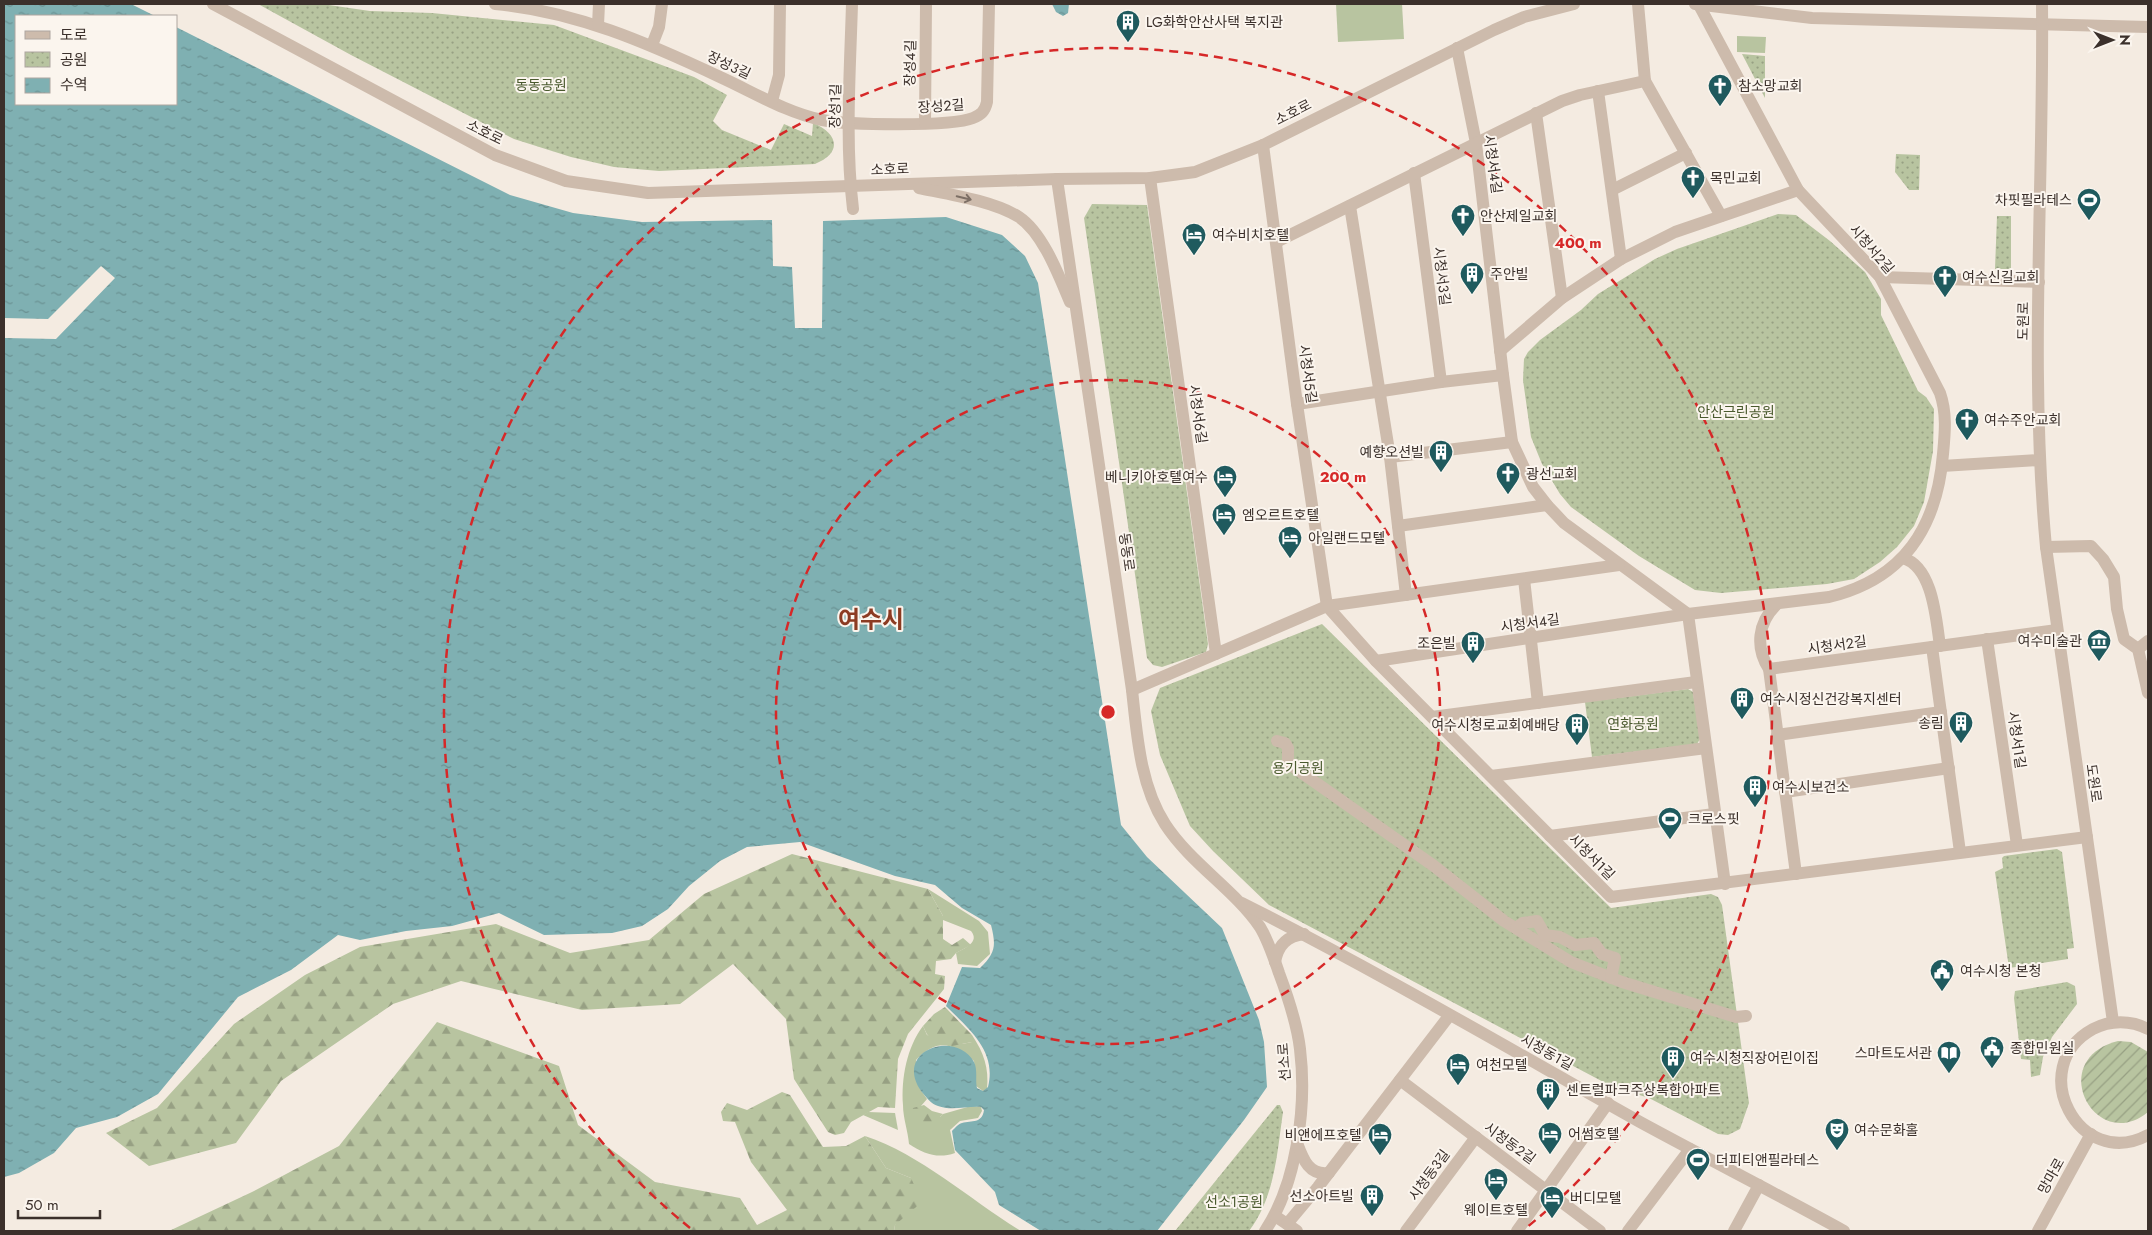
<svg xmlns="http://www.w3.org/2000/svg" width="2152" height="1235" font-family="Jost,'Noto Sans KR',sans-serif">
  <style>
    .grass { fill: #b8c4a0 }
    .forest { fill: url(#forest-firs) }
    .park { fill: url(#park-dots) }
    .garden { fill: url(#garden-furrows) }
    .water { fill: url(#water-ripples) }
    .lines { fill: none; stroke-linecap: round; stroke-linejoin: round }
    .minor { stroke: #cdbbac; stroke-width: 12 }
    .oneway { stroke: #7d6f65 }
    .ring { fill: none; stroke: #d62828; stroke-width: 2.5; stroke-dasharray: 9 6 }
    .labels { text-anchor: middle; stroke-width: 4; stroke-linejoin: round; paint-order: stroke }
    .poi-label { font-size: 14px; fill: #3b302b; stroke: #fbf5ee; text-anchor: start }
    .street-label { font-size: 14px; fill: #3b302b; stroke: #fbf5ee }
    .park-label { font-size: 14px; fill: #4a5a2e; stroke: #fbf5ee }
    .town-label { font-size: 24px; font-weight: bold; fill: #8c3b22; stroke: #fbf5ee }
    .centre { fill: #d62828; stroke: #fbf5ee; stroke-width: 2.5 }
    .ring-label { font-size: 15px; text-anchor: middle; font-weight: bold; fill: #d62828; stroke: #fbf5ee; stroke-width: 4; stroke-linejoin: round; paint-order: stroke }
  </style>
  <defs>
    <pattern id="forest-firs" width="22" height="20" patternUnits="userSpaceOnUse" patternTransform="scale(1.25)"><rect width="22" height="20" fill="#b8c4a0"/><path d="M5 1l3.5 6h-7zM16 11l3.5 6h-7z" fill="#97a083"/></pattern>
    <pattern id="park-dots" width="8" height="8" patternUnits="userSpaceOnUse" patternTransform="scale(1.25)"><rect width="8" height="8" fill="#b8c4a0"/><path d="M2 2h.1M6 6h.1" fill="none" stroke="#97a083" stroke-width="1.8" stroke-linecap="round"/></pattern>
    <pattern id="garden-furrows" width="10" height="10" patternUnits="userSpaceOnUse" patternTransform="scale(1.25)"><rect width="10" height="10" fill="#b8c4a0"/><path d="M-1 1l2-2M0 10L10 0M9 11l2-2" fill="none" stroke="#97a083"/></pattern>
    <pattern id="water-ripples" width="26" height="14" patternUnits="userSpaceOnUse" patternTransform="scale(1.25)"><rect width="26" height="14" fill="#7fb0b2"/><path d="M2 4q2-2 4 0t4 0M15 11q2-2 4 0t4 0" fill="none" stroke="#699091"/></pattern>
  </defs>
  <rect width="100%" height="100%" fill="#f4ebe1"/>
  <g class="grass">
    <path d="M1336,4H1402L1404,39L1338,42Z"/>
    <path d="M1737,36L1766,37L1765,53L1737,52Z"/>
    <path d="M928,889L979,921L988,932L990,954L977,966L958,964L956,953C965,948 980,942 971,931L943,920V916Z"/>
    <path d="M923,1026L927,1035L962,1044L972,1042V1035C984,1053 989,1068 987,1089L983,1091L976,1086L974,1061C953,1044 938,1037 916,1060L920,1089L927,1099L921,1106L940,1117L943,1114L971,1106L981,1107L982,1111L978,1118L960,1121L950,1130L955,1153C938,1159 924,1154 909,1144C908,1131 903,1118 903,1105C901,1078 907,1047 923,1026Z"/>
    <path d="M868,1112L895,1113L898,1130L863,1115Z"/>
    <path d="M865,1136C922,1155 970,1200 1021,1231H894L895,1225L911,1178L886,1168Z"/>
  </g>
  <g class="forest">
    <path d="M792,854L928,889L943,916V939L952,945L963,938L971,945L956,953L951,959L936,961L935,974L945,976L944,989L908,1034L898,1059L895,1108L878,1107L851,1122L844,1133L835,1135L828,1132L794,1079L786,1019L733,964L680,1004L582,1010L461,981L393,1004L281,1081L236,1143L149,1166L106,1133L157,1108L234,1024L305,975L360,947L496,924L570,953L649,940L704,894Z"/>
    <path d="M945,1007L972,1035V1042L952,1046C948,1044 945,1041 941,1040C928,1037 929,1039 923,1026L934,1014Z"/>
    <path d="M437,1022L559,1066L578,1125L655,1182L740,1198L757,1225L787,1210L751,1162L735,1122L723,1121L721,1112L727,1103L747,1110L782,1092L790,1095L823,1147L846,1146L865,1136L886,1168L911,1178L922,1202L895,1225L894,1231H169L252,1192L339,1146Z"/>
    <path d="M924,1105L932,1111L943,1114L940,1117V1126L929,1130L911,1118L913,1108Z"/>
  </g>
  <g class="park">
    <path d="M258,4H322L370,11L432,13L554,25L694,77L727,95L713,121L722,130L771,150L784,124L812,136L813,123C838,133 843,153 815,164L659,171L614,167L571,157L514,139L351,55Z"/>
    <path d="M1742,54L1765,56V98Z"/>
    <path d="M1896,154L1920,155L1919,190H1909L1895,172Z"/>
    <path d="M1092,204L1147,205L1208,644L1206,652L1162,667L1153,665L1147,658L1084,218Z"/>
    <path d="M1778,214L1796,215L1830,241L1865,272L1881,299V315L1918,391L1926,397L1934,409L1933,451L1924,502L1914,526L1897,547L1880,562L1854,579L1827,584L1721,593L1695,590L1639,556L1571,507L1560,494L1542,464L1531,437L1523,380L1524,359L1528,352L1540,340L1581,310L1598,294L1655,259L1677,249Z"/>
    <path d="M1997,216H2011V269H1995Z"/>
    <path d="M1322,624L1611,908L1711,894L1718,897L1722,905L1749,1103L1740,1129L1728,1135L1718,1134L1649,1098L1611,1086L1269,905L1213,851L1190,826L1160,755L1151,711L1160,688Z"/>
    <path d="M1688,689L1693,692L1700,739L1697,744L1592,757L1585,702Z"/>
    <path d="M2057,849L2062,852L2074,948L2067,949L2068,959L2009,968L1995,872L2003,868L2002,858L2004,856Z"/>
    <path d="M2067,982L2075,986L2077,1004L2052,1037L2043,1057L2040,1075L2031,1077L2030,1060L2021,1059L2014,998L2015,991Z"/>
    <path d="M1277,1105H1280L1283,1112C1277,1153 1275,1197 1249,1231H1175Z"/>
  </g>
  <path class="garden" d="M2118,1041L2131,1042L2148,1052V1112C2096,1155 2044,1060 2118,1041Z"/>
  <g class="water">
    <path d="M4,4H131L155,16H16V104H176V27L510,195L573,213L642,222L772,220L773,266L792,267L795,328H822L823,221L946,217L1002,235L1025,256L1038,283L1121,825L1147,857L1222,928L1259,1020L1264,1042L1267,1087L1244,1120L1157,1231H1041L999,1205L995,1192L955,1150L952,1131C955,1128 958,1124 962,1123C972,1120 982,1124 984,1110L981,1107C967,1106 951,1111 938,1106C931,1104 926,1097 921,1091C893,1050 956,1029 974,1062C978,1070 975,1080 977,1088L983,1091L988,1087C997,1051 969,1029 946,1006L962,967L980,968C996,953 996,945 991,925L962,908L935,885L895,876L800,842L747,847L720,861L689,886L668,909L642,926L612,933L544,935L499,913L452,926L406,931L360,940L338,935L291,970L238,997L158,1094L117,1117L76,1128L54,1153L19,1173L4,1177V338L56,339L115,278L101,266L48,319L4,318Z"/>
    <path d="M1052,4H1069L1068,13L1063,16L1056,12Z"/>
  </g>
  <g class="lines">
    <g class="minor">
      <path d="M213,4L495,155L566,181L648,193L1057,179L1150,178L1195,172L1263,145L1494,30L1524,17L1574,4"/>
      <path d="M495,4C575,11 648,43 720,77C753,92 787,113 822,120C847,125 951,127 973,118C981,115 985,111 987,102L989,4"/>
      <path d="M852,4C850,72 845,142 853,209"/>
      <path d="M1638,4L1645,81"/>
      <path d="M1695,4L1812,18L2148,27"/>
      <path d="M2042,4C2044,185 2029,366 2046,547L2113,1022"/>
      <path d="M598,25L599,4"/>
      <path d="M652,45L659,27L662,4"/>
      <path d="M1457,48L1476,143L1503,375L1512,442L1533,487L1547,505L1564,523L1688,614L1725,884"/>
      <path d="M1598,91L1621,259"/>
      <path d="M772,101L779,75L780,4"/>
      <path d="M1536,113L1562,298"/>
      <path d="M925,123L926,4"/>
      <path d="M1263,145L1297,404L1327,606"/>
      <path d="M1414,173L1441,382"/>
      <path d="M1150,178L1216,654"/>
      <path d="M1057,179L1132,690C1137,735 1140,785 1165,824C1191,864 1234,889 1260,927C1268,940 1274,958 1279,973C1288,997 1297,1023 1300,1049C1307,1106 1297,1183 1265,1231"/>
      <path d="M919,188C948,194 994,201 1019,217C1043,233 1059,276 1070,302"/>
      <path d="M1612,190L1686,153"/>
      <path d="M1350,206L1390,457L1406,595"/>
      <path d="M1276,242L1562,101L1580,95L1645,81L1721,216"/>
      <path d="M1880,277L2039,282"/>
      <path d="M1500,351L1562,298L1621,259L1675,232L1798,190"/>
      <path d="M1297,404L1441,382L1503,375"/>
      <path d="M1390,457L1512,442"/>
      <path d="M1942,466L2039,460"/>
      <path d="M1398,526L1547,505"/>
      <path d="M2046,547L2091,546L2103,559L2114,577L2117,609L2124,639L2138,649L2148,693"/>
      <path d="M1903,558C1933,567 1936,619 1940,646"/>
      <path d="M1524,579L1538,703"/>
      <path d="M1776,605C1758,623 1755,647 1769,669L1796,874"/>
      <path d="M1327,606L1376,661L1611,897L2087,837"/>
      <path d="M1987,639L2017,845"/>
      <path d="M1932,647L1960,852"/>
      <path d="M2138,649L2148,641"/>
      <path d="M1376,661L1688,614L1829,597C1904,579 1937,527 1943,454C1945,433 1947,413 1940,393L1880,277L1798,190L1699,5"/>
      <path d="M1769,669L2057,630"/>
      <path d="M1132,690L1327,606L1619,565"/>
      <path d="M1432,717L1696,682"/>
      <path d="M1777,735L1941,712"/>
      <path d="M1277,741L1285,743L1288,748V763L1434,866L1504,921L1571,962L1622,982L1736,1017L1746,1016"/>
      <path d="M1491,776L1706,748"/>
      <path d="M1785,792L1949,768"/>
      <path d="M1550,836L1714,814"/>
      <path d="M1242,903C1377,971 1508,1048 1640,1122C1708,1159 1777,1194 1844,1231"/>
      <path d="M1516,928L1523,923L1537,921L1545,935L1560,937L1575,945L1594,943L1602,954L1615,958L1611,978"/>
      <path d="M1275,962C1278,945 1287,936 1304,934"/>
      <path d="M2148,1029C2131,1020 2110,1020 2093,1029C2024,1067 2079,1172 2148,1135"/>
      <path d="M1400,1080L1600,1231"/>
      <path d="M1297,1143C1303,1159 1309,1176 1329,1173"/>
      <path d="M1275,1216L1287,1224L1318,1187L1449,1016"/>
      <path d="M1287,1224L1297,1231"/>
      <path d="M1406,1231L1476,1137"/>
      <path d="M1517,1231L1608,1103"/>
      <path d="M1628,1231L1690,1149"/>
      <path d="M1734,1231L1759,1185"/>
      <path d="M2038,1231L2091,1134"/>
    </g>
  </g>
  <defs><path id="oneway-shaft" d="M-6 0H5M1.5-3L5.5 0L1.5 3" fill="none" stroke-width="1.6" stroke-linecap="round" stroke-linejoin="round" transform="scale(1.25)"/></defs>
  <use class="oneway" href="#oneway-shaft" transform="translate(964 198) rotate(14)"/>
  <g class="ring">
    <circle cx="1108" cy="712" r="332"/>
    <path d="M690 1228A664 664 0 1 1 1526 1228"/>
  </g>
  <defs>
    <symbol id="building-pin" viewBox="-11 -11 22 30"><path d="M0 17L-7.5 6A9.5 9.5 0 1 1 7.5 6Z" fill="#1f5a5e" stroke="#fbf5ee"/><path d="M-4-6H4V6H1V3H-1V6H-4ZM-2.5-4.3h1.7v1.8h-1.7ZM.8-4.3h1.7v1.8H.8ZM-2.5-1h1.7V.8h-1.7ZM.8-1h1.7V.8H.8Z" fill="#fff"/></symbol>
    <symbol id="church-pin" viewBox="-11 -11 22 30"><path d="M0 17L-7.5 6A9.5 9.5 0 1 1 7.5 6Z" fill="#1f5a5e" stroke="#fbf5ee"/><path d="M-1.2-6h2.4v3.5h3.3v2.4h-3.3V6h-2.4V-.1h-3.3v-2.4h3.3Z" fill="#fff"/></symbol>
    <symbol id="stadium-pin" viewBox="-11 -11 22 30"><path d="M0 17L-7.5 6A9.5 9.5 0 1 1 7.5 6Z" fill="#1f5a5e" stroke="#fbf5ee"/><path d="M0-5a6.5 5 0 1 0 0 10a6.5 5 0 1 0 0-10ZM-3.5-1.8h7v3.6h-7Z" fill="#fff"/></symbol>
    <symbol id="hotel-pin" viewBox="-11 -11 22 30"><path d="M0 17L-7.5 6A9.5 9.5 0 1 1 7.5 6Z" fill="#1f5a5e" stroke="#fbf5ee"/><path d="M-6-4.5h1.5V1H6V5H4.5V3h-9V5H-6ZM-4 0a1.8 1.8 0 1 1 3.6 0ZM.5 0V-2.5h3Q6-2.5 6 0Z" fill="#fff"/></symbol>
    <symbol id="museum-pin" viewBox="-11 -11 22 30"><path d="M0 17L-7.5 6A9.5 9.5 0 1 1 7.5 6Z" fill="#1f5a5e" stroke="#fbf5ee"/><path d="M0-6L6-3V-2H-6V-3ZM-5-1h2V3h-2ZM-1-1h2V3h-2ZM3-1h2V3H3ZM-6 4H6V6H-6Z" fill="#fff"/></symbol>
    <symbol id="civic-pin" viewBox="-11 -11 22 30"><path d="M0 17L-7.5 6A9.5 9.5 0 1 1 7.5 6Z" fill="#1f5a5e" stroke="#fbf5ee"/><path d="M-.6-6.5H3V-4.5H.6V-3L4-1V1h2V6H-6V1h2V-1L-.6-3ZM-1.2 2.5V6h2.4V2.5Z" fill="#fff"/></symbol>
    <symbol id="library-pin" viewBox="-11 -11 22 30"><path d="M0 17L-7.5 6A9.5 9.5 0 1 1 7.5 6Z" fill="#1f5a5e" stroke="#fbf5ee"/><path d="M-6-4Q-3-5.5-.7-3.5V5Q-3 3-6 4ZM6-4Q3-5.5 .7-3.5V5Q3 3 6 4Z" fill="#fff"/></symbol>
    <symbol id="theatre-pin" viewBox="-11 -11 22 30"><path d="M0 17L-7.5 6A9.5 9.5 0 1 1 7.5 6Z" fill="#1f5a5e" stroke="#fbf5ee"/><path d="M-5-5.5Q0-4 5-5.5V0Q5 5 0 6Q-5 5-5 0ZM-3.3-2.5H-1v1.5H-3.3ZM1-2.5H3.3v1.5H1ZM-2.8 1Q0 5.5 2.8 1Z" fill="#fff"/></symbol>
  </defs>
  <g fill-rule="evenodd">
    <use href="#building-pin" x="1114" y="8" width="28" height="38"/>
    <use href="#church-pin" x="1706" y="72" width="28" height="38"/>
    <use href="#church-pin" x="1679" y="164" width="28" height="38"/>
    <use href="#stadium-pin" x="2075" y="186" width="28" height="38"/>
    <use href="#church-pin" x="1449" y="202" width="28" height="38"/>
    <use href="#hotel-pin" x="1180" y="221" width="28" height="38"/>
    <use href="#building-pin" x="1458" y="260" width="28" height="38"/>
    <use href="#church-pin" x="1931" y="263" width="28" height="38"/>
    <use href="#church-pin" x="1953" y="406" width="28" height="38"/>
    <use href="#building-pin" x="1427" y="438" width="28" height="38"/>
    <use href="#church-pin" x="1494" y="460" width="28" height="38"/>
    <use href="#hotel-pin" x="1211" y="463" width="28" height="38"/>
    <use href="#hotel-pin" x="1210" y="501" width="28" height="38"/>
    <use href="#hotel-pin" x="1276" y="524" width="28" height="38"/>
    <use href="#museum-pin" x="2085" y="627" width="28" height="38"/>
    <use href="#building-pin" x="1459" y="629" width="28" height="38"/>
    <use href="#building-pin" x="1728" y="685" width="28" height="38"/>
    <use href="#building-pin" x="1947" y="709" width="28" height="38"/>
    <use href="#building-pin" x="1563" y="711" width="28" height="38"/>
    <use href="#building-pin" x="1741" y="773" width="28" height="38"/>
    <use href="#stadium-pin" x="1656" y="805" width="28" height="38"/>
    <use href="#civic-pin" x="1928" y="957" width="28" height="38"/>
    <use href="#civic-pin" x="1978" y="1034" width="28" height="38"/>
    <use href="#library-pin" x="1935" y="1039" width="28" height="38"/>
    <use href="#building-pin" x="1659" y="1044" width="28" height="38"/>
    <use href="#hotel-pin" x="1444" y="1051" width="28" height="38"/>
    <use href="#building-pin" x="1534" y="1076" width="28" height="38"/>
    <use href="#theatre-pin" x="1823" y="1116" width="28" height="38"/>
    <use href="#hotel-pin" x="1536" y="1120" width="28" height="38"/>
    <use href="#hotel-pin" x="1366" y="1121" width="28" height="38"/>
    <use href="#stadium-pin" x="1684" y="1146" width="28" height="38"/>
    <use href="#hotel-pin" x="1482" y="1166" width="28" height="38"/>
    <use href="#building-pin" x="1358" y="1182" width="28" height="38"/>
    <use href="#hotel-pin" x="1538" y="1184" width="28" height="38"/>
  </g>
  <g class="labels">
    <g class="poi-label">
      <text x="1146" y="27">LG화학안산사택 복지관</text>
      <text x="1738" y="91">참소망교회</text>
      <text x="1710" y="183">목민교회</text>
      <text x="2072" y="205" text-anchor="end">차핏필라테스</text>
      <text x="1480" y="221">안산제일교회</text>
      <text x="1212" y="240">여수비치호텔</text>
      <text x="1490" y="279">주안빌</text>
      <text x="1962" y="282">여수신길교회</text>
      <text x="1984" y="425">여수주안교회</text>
      <text x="1424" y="457" text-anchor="end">예향오션빌</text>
      <text x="1526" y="479">광선교회</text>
      <text x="1208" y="482" text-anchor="end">베니키아호텔여수</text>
      <text x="1242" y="520">엠오르트호텔</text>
      <text x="1308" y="543">아일랜드모텔</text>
      <text x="2082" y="646" text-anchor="end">여수미술관</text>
      <text x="1456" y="648" text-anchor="end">조은빌</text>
      <text x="1760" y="704">여수시정신건강복지센터</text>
      <text x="1944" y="728" text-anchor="end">송림</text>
      <text x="1560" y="730" text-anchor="end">여수시청로교회예배당</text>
      <text x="1772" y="792">여수시보건소</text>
      <text x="1688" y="824">크로스핏</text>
      <text x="1960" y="976">여수시청 본청</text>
      <text x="2010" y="1053">종합민원실</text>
      <text x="1932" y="1058" text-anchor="end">스마트도서관</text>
      <text x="1690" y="1063">여수시청직장어린이집</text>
      <text x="1476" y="1070">여천모텔</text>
      <text x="1566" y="1095">센트럴파크주상복합아파트</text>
      <text x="1854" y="1135">여수문화홀</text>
      <text x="1568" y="1139">어썸호텔</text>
      <text x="1362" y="1140" text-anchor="end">비앤에프호텔</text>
      <text x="1716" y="1165">더피티앤필라테스</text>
      <text x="1354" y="1201" text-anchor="end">선소아트빌</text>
      <text x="1570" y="1203">버디모텔</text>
      <text x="1496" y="1215" text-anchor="middle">웨이트호텔</text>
    </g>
    <g class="street-label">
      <text transform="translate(910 63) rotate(-89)" y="5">장성4길</text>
      <text transform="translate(729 65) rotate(25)" y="5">장성3길</text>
      <text transform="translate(835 106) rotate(-89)" y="5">장성1길</text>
      <text transform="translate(941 106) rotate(-4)" y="5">장성2길</text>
      <text transform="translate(1293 112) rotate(-27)" y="5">소호로</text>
      <text transform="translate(485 132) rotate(26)" y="5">소호로</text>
      <text transform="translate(1493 164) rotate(82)" y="5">시청서4길</text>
      <text transform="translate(890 169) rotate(-2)" y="5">소호로</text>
      <text transform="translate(1872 249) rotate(49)" y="5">시청서2길</text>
      <text transform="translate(1442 276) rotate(83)" y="5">시청서3길</text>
      <text transform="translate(2023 321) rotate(-89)" y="5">도원로</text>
      <text transform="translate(1308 374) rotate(82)" y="5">시청서5길</text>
      <text transform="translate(1198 414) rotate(82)" y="5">시청서6길</text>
      <text transform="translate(1127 552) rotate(82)" y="5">동동로</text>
      <text transform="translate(1530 623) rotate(-8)" y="5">시청서4길</text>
      <text transform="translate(1837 645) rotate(-8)" y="5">시청서2길</text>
      <text transform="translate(2017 740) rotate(82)" y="5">시청서1길</text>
      <text transform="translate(2094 783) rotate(82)" y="5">도원로</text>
      <text transform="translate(1592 857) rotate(45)" y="5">시청서1길</text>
      <text transform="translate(1547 1052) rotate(29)" y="5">시청동1길</text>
      <text transform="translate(1284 1062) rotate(-94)" y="5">선소로</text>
      <text transform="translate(1510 1143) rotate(36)" y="5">시청동2길</text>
      <text transform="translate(1429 1175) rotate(-54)" y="5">시청동3길</text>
      <text transform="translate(2051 1176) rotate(-61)" y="5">망마로</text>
    </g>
    <g class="park-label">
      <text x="541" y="90">동동공원</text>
      <text x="1736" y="417">안산근린공원</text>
      <text x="1633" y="729">연화공원</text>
      <text x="1298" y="773">용기공원</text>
      <text x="1234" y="1207">선소1공원</text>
    </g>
    <g class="town-label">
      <text x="871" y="628">여수시</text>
    </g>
  </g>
  <circle cx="1108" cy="712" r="8" class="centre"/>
  <g class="ring-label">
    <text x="1578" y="248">400 m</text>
    <text x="1343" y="482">200 m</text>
  </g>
  <rect width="2152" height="1235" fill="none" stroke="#3b302b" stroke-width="10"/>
  <rect x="15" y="15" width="162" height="90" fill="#fbf5ee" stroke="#aea6a0"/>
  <rect x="25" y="31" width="25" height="8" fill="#cdbbac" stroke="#aea6a0"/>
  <text x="60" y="40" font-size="15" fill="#3b302b">도로</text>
  <rect x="25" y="52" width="25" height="15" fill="url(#park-dots)" stroke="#aea6a0"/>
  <text x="60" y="65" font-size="15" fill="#3b302b">공원</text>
  <rect x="25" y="78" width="25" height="15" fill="url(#water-ripples)" stroke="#aea6a0"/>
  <text x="60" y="90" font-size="15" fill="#3b302b">수역</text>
  <g transform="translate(2112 40) rotate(90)" stroke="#fbf5ee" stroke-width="4" paint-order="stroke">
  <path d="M0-4L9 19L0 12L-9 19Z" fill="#3b302b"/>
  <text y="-8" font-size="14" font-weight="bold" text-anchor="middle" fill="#3b302b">N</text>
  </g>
  <path d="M18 1210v8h82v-8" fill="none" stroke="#3b302b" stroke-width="2.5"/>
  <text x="25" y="1210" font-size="15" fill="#3b302b" stroke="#fbf5ee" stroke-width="4" paint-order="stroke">50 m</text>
</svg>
